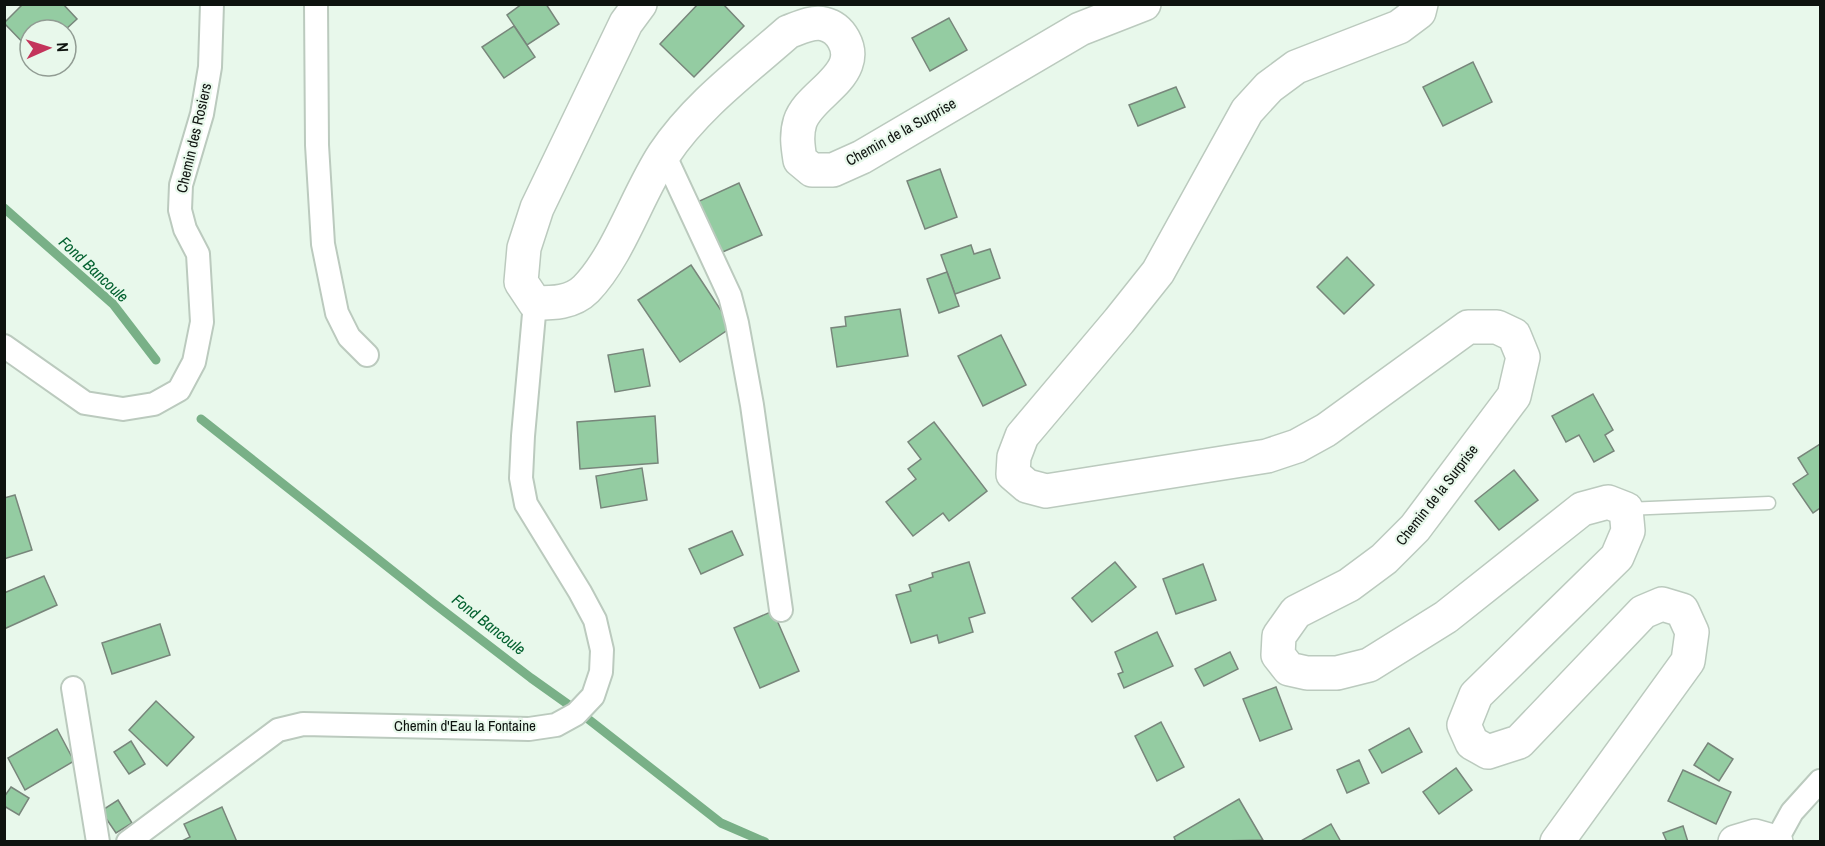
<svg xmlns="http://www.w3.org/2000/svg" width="1825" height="846" font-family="'Archivo Narrow',sans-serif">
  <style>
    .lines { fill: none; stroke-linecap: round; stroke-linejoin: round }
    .stream { stroke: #79b087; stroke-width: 9 }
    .building { fill: #94cca2; stroke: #78867b; stroke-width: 1.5 }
    .lane-casing { stroke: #bbcabe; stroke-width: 15 }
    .street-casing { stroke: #bbcabe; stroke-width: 26 }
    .secondary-casing { stroke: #bbcabe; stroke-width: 36 }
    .lane { stroke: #fff; stroke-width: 12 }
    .street { stroke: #fff; stroke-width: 22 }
    .secondary { stroke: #fff; stroke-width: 33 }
    .labels { text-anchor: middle; stroke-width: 4.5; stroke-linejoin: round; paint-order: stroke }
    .street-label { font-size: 15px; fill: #0e130f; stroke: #e8f8eb }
    .water-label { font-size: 16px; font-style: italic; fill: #03612f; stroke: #e8f8eb }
  </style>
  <rect width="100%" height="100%" fill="#e8f8eb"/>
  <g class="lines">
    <g class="stream">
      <path d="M4,208L113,304L156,360"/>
      <path d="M201,419L432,602L531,678L583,715L721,823L765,842"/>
    </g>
  </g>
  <g class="building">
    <path d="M23,4H63L77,19L65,30H30V50L4,23Z"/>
    <path d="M522,4H546L559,24L527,45L507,15Z"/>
    <path d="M698,4H723L744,26L694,77L660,44Z"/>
    <path d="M949,18L967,50L930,71L912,38Z"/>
    <path d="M514,26L535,57L504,78L482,47Z"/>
    <path d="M1473,62L1492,102L1443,126L1423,87Z"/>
    <path d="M1176,87L1185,107L1138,126L1129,105Z"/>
    <path d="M940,169L957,217L925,229L907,181Z"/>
    <path d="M739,183L762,235L718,254L695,203Z"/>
    <path d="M971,245L974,254L990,249L1000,278L955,294L941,255Z"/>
    <path d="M1347,257L1374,285L1344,314L1317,287Z"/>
    <path d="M691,265L732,327L680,362L638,300Z"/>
    <path d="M947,272L959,306L939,313L927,279Z"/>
    <path d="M900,309L908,356L837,367L831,328L846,326L845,317Z"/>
    <path d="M1001,335L1026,385L983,406L958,356Z"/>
    <path d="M643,349L650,386L615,392L608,355Z"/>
    <path d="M1593,394L1613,430L1605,435L1614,451L1594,462L1579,435L1566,442L1552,416Z"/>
    <path d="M655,416L658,463L580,469L577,422Z"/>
    <path d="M934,422L987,491L949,521L943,513L913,536L886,502L916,479L908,469L921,459L908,442Z"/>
    <path d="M1820,444V508L1813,513L1793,484L1808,474L1798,458Z"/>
    <path d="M642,468L647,500L601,508L596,476Z"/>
    <path d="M1514,470L1538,500L1499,530L1475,501Z"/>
    <path d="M15,495L32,550L4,559V498Z"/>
    <path d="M732,531L743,555L701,574L689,549Z"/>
    <path d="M969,562L985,613L969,618L973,632L939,643L937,635L911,643L896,595L911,591L909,585L933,577L932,573Z"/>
    <path d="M1115,562L1136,587L1092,622L1072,598Z"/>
    <path d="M1203,564L1216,600L1176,614L1163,579Z"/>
    <path d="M44,576L57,605L4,629V593Z"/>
    <path d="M773,611L799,671L760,688L734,628Z"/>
    <path d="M160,624L170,655L112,674L102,643Z"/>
    <path d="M1157,632L1173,666L1124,688L1118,674L1123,672L1115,652Z"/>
    <path d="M1230,652L1238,669L1204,686L1195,669Z"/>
    <path d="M1276,687L1292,729L1260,741L1243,699Z"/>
    <path d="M156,701L194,737L167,766L129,730Z"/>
    <path d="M1161,722L1184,767L1157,781L1135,736Z"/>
    <path d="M1409,728L1422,752L1382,773L1369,750Z"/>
    <path d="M57,729L74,761L25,790L8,758Z"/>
    <path d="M131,741L145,764L129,774L114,752Z"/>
    <path d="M1708,743L1733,759L1719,781L1694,765Z"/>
    <path d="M1359,760L1369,783L1347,793L1337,770Z"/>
    <path d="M1456,768L1472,790L1439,814L1423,792Z"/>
    <path d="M1683,770L1731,792L1716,824L1668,801Z"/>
    <path d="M11,787L29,798L19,815L4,806V797Z"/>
    <path d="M1239,799L1263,840L1176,842L1174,837Z"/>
    <path d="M118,800L132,823L116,833L101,811Z"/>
    <path d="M222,807L237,842H180L190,837L184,824Z"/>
    <path d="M1331,824L1341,842H1299Z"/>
    <path d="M1683,826L1688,842H1667L1663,833Z"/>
  </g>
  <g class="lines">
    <defs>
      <path id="lane" d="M1626,509L1769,503"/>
      <g id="street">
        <path d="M316,4L317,145L323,244L337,313L349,337L367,355"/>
        <path d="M664,154L730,296L737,323L752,405L781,610"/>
        <path d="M4,346L85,403L123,409L154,404L179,390L194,362L202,322L198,254L185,229L180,210L181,185L202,114L210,67L212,4"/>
        <path d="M73,688L98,842"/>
        <path d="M1776,841L1792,812L1820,781"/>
        <path d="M128,842L278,730L303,724L529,729L556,725L576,714L593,696L601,672L602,650L595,620L580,592L526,504L521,478L523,436L535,303"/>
      </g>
      <g id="secondary">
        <path d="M640,4L626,23L537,208L524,248L521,282L535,303C553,303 572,303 586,289C619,255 637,195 664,154C696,106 745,70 788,32C799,28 812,21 824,24C841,28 852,48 846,64C838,86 807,100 800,122C796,135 798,147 800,160L812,170H833L862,157L1080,29L1144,4"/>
        <path d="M1421,4L1419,12L1399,27L1296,67L1269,87L1247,111L1158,272L1119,321L1022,436L1014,457L1013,474L1027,486L1046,491L1267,456L1297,446L1326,430L1468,327H1497L1514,335L1523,357L1514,396L1415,528L1384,559L1349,585L1296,612L1279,636L1278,655L1289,669L1307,673H1337L1369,665L1446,617L1582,509L1608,502L1626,509L1628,531L1617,557L1476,695L1464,725L1472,743L1488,752L1519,742L1643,612L1662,604L1682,610L1692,632L1688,661L1557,842"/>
        <path d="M1735,842L1755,836L1776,842"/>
      </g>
    </defs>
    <use href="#lane" class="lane-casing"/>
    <use href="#street" class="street-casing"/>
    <use href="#secondary" class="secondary-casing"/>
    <use href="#lane" class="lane"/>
    <use href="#street" class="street"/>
    <use href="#secondary" class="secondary"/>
  </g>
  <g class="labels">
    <g class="street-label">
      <text transform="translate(901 132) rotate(-29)" y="5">Chemin de la Surprise</text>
      <text transform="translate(194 138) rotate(-77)" y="5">Chemin des Rosiers</text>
      <text transform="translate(1437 495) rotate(-52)" y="5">Chemin de la Surprise</text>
      <text x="465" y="731">Chemin d'Eau la Fontaine</text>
    </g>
    <g class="water-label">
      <text transform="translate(94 269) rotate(43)" y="6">Fond Bancoule</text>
      <text transform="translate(489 624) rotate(38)" y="6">Fond Bancoule</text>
    </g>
  </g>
  <rect width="1825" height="846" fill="none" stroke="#0e130f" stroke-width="12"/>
  <g transform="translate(48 48) rotate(87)"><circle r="28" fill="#e8f8eb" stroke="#919c93" stroke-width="1.5"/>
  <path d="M0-4.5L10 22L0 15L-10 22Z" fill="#c3345b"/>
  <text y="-9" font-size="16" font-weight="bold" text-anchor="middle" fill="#0e130f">N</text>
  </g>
</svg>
